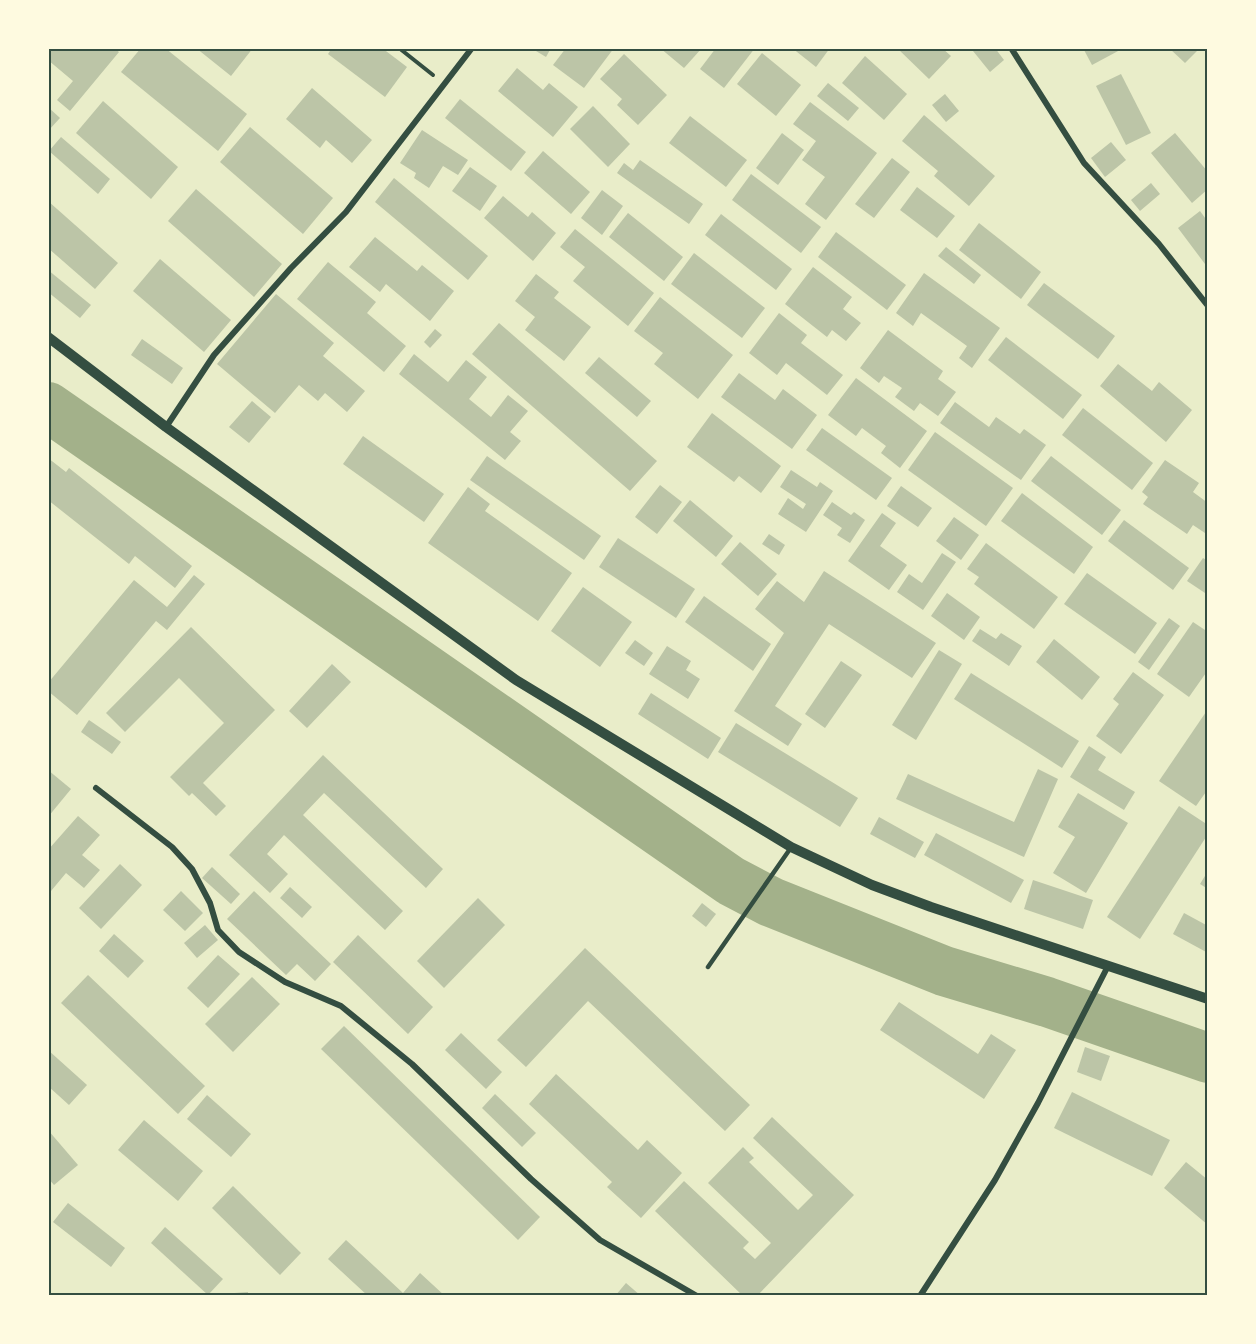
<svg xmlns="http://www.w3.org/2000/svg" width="1256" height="1344" font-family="'PT Serif',serif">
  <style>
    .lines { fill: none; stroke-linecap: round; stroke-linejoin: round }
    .river { stroke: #a3b18a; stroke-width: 50 }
    .building { fill: #bcc5a7 }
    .path { stroke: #344e41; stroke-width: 4 }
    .service { stroke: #344e41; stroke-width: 4.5 }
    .minor { stroke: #344e41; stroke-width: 6 }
    .tertiary { stroke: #344e41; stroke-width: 10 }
    .neatline { fill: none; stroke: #344e41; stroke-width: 2 }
  </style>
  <rect width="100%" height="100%" fill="#e9edc9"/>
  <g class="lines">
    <path class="river" d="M48,407L731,881L771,902L944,971L1047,1002L1208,1058"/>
  </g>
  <g class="building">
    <path d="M48,48H114L119,52L70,111L57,100L73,81L48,60Z"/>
    <path d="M141,48H165L247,114L218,151L121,72Z"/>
    <path d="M196,48H253L231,76Z"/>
    <path d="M332,48H382L407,67L385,97L328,54Z"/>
    <path d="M531,48H551L546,57Z"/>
    <path d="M566,48H614L584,88L553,65Z"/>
    <path d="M660,48H702L684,68Z"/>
    <path d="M716,48H755L724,88L700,69Z"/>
    <path d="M792,48H830L816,67Z"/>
    <path d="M897,48H942L951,56L929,79Z"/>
    <path d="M977,48H995L1004,60L990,72L973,51Z"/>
    <path d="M1083,48H1119L1120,50L1092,65Z"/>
    <path d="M1169,48H1200L1185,63Z"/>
    <path d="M762,53L801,85L776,116L737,84Z"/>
    <path d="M624,54L667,95L638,125L617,105L622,99L600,79Z"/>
    <path d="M865,56L907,94L884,120L842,83Z"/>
    <path d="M517,68L543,90L549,83L578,107L553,137L498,91Z"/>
    <path d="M1121,74L1151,133L1126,145L1096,86Z"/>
    <path d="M828,83L859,108L848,121L817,96Z"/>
    <path d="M312,88L372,140L352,163L326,140L320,148L286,119Z"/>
    <path d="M945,94L959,111L946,122L932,105Z"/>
    <path d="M460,99L526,152L511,171L445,118Z"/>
    <path d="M103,101L178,167L151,199L76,133Z"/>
    <path d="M810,102L877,153L826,220L805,204L825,177L802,160L816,141L793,124Z"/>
    <path d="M593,106L630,144L608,167L570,129Z"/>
    <path d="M48,107L60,118L48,131Z"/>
    <path d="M924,115L995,176L969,206L934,176L938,171L902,141Z"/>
    <path d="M690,116L747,160L726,187L669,143Z"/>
    <path d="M250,127L333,198L303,234L220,162Z"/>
    <path d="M422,130L468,160L458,175L443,166L429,188L414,178L416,173L400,163Z"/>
    <path d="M782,133L804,150L778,185L756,168Z"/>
    <path d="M1175,133L1208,172V189L1192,203L1151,153Z"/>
    <path d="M61,137L110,179L98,194L49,151Z"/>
    <path d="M1111,142L1126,160L1105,177L1091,158Z"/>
    <path d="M543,151L590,192L571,214L524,173Z"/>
    <path d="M892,158L910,172L874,218L855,204Z"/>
    <path d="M640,160L703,204L689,224L617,173L624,163L633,170Z"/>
    <path d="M470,167L497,186L480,211L452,191Z"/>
    <path d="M751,174L821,227L801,253L732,200Z"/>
    <path d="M394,178L488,256L468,280L375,202Z"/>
    <path d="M1151,183L1160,194L1140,211L1131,200Z"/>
    <path d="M917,187L955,216L937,238L900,210Z"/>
    <path d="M196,189L282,264L254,297L168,221Z"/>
    <path d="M602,190L623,206L602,235L581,218Z"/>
    <path d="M503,196L528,217L532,212L556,233L533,261L484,218Z"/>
    <path d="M48,201L118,263L95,289L48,248Z"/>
    <path d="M1200,211L1208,222V268L1178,228Z"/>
    <path d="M628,213L683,257L664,281L609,237Z"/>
    <path d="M721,214L792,269L776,290L705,235Z"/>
    <path d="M979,223L1041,272L1021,299L959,250Z"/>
    <path d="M575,229L654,293L628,326L573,281L585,267L560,247Z"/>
    <path d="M836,232L906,285L887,310L818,257Z"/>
    <path d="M375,237L417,271L422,265L454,291L430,321L386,284L380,292L349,267Z"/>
    <path d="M946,247L981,275L974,284L938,256Z"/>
    <path d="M694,253L765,308L742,338L671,284Z"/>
    <path d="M160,259L231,320L204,352L133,291Z"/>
    <path d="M328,262L376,302L367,313L406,346L384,372L297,299Z"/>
    <path d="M813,267L852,297L843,309L861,323L846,341L832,330L827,337L785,304Z"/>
    <path d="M48,270L91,305L80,318L48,292Z"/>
    <path d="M924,273L1000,328L972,368L959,358L967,346L921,313L913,326L896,313Z"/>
    <path d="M536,274L559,292L554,298L591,327L564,361L525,330L535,317L515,301Z"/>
    <path d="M1044,283L1115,336L1098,359L1027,305Z"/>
    <path d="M276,294L334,343L323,356L365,391L347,412L325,393L318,401L299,385L275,413L217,364Z"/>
    <path d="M660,297L733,355L698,399L654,364L663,353L634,331Z"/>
    <path d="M779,313L807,335L801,343L843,375L827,395L786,363L777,375L749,353Z"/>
    <path d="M499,323L657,461L630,491L472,354Z"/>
    <path d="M435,329L442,335L430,348L424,342Z"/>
    <path d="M888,330L943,371L938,379L956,392L938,416L920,403L914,411L895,397L902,388L884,376L879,383L860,368Z"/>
    <path d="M1006,337L1082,395L1063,419L988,360Z"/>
    <path d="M142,339L183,368L172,384L131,355Z"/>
    <path d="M414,354L448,382L466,360L487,377L469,399L491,417L508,395L528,411L510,432L521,441L505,460L399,374Z"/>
    <path d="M599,357L651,401L637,417L585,373Z"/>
    <path d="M1118,364L1152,391L1159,382L1192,410L1166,442L1100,386Z"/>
    <path d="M739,373L775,400L783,389L817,415L792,449L721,397Z"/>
    <path d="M856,378L927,431L900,468L881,453L886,446L862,428L856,436L828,415Z"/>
    <path d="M252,401L271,417L249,443L229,427Z"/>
    <path d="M955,402L989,427L996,417L1020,434L1024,429L1046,445L1021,480L940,423Z"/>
    <path d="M1083,408L1153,463L1132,490L1062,435Z"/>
    <path d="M712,413L781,466L761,493L739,476L734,482L687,447Z"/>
    <path d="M822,428L892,478L876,500L806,450Z"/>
    <path d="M935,432L1013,488L986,526L908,470Z"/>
    <path d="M363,436L444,494L424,522L343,464Z"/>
    <path d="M487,456L601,536L584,560L470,480Z"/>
    <path d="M1051,456L1121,510L1102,535L1031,481Z"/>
    <path d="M48,458L66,472L69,468L192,566L175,588L135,556L129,564L48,500Z"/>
    <path d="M1165,460L1199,483L1193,492L1208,503L1205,511L1208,514V535L1193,525L1187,534L1143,504L1148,497L1142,492Z"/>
    <path d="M791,470L817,487L820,482L833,491L806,532L778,514L788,498L803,509L806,504L780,487Z"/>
    <path d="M660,485L682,502L657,534L635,517Z"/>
    <path d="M901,486L932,508L918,527L887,506Z"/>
    <path d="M468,487L490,504L485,511L572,573L538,621L428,543Z"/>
    <path d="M1022,493L1093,547L1074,574L1001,521Z"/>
    <path d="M690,500L733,536L716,557L673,521Z"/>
    <path d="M832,502L851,515L854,512L865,520L850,543L837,535L842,528L823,515Z"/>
    <path d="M882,513L896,523L880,546L907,565L889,590L848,561Z"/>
    <path d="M954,517L979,535L961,560L936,541Z"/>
    <path d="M1124,520L1189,568L1173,590L1108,541Z"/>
    <path d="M769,534L785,545L779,555L762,544Z"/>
    <path d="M618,538L695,589L676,618L599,567Z"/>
    <path d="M740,542L777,574L758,596L721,564Z"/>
    <path d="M986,543L1058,597L1034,629L974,584L979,577L967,569Z"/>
    <path d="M942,553L956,562L923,610L897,592L909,574L922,583Z"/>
    <path d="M1203,558L1208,561V595L1187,581Z"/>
    <path d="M824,571L936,643L912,678L829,624L775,706L802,724L788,746L734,711L784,633L755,609L777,581L804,602Z"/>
    <path d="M1087,573L1157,623L1135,654L1064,604Z"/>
    <path d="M194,575L205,584L167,630L156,621L77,715L48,691V683L134,580L167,607Z"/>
    <path d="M583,587L632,622L600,667L551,631Z"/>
    <path d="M947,593L980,617L964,640L931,616Z"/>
    <path d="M704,596L771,644L753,671L685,622Z"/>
    <path d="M1169,618L1180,626L1149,670L1138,662Z"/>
    <path d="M1193,622L1208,632V670L1189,697L1157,674Z"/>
    <path d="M191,627L275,710L203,783L226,806L216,816L192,793L189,796L170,777L224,723L179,678L125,732L106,713Z"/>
    <path d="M980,629L996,639L1001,633L1022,646L1009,666L972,641Z"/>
    <path d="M1054,639L1100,677L1082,700L1036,662Z"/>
    <path d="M635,640L653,653L644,666L625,653Z"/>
    <path d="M667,646L691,661L686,670L700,679L688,699L649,674Z"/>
    <path d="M939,650L962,664L916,740L892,725Z"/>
    <path d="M841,661L862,675L825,728L805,714Z"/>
    <path d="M332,664L351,682L307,728L289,711Z"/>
    <path d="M1133,672L1164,695L1121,754L1096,736L1119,704L1113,699Z"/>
    <path d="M971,673L1079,741L1062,768L954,699Z"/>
    <path d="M651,693L721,738L708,759L638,714Z"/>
    <path d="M1208,709V789L1196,806L1159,781Z"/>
    <path d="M89,720L121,742L112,754L81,732Z"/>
    <path d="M736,723L858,798L840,827L718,752Z"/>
    <path d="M1089,746L1106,757L1098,770L1135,792L1124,810L1070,777Z"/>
    <path d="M323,755L443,869L426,888L324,793L303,815L403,911L385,930L284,835L267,854L288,874L270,893L229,855Z"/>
    <path d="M1038,769L1058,779L1024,857L896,799L908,774L1014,822Z"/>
    <path d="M48,770L71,789L48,817Z"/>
    <path d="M1078,793L1128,823L1086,893L1053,873L1075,837L1058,827Z"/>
    <path d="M1179,806L1208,825V834L1140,939L1107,917Z"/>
    <path d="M78,816L100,835L82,855L100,870L84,888L66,873L51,891L48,888V850Z"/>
    <path d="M879,817L924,842L915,858L870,834Z"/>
    <path d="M936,833L1024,880L1011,903L924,855Z"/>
    <path d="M120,864L142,885L101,929L79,908Z"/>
    <path d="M212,867L240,894L231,904L202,878Z"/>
    <path d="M1208,871V889L1200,884Z"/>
    <path d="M1033,880L1093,900L1083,929L1024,909Z"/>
    <path d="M290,887L312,907L302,918L280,898Z"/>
    <path d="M181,891L203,913L185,931L163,910Z"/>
    <path d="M254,891L331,964L315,981L297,964L286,975L227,919Z"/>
    <path d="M478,898L505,925L444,988L417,961Z"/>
    <path d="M702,903L716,914L706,927L692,916Z"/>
    <path d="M1184,913L1208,926V953L1173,934Z"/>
    <path d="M205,925L218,940L197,958L184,943Z"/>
    <path d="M114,934L144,961L128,978L99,951Z"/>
    <path d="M358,935L433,1007L408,1034L333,962Z"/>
    <path d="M585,948L750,1105L725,1131L588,1001L526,1067L497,1040Z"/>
    <path d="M218,955L240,974L208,1008L187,988Z"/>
    <path d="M88,975L205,1086L178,1114L61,1003Z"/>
    <path d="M252,977L280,1004L233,1052L205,1024Z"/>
    <path d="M899,1002L978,1054L991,1034L1016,1050L984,1099L880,1030Z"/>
    <path d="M344,1026L540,1217L518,1240L321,1049Z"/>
    <path d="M461,1033L502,1072L486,1089L445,1050Z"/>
    <path d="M1085,1047L1110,1056L1101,1081L1077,1072Z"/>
    <path d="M48,1050L87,1085L69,1105L48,1086Z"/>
    <path d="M556,1074L638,1150L647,1140L682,1173L641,1218L607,1187L612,1182L529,1104Z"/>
    <path d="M1072,1092L1170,1140L1152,1176L1054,1128Z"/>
    <path d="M495,1094L536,1133L522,1147L482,1108Z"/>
    <path d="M207,1095L251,1134L231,1157L187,1119Z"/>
    <path d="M772,1117L854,1195L757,1296H743L655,1211L684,1181L749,1242L743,1248L755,1259L771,1243L708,1183L743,1147L754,1158L749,1162L798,1210L813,1195L753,1138Z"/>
    <path d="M144,1120L203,1171L178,1201L118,1150Z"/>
    <path d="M48,1130L78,1165L54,1185L48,1178Z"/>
    <path d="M1186,1162L1208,1180V1225L1164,1188Z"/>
    <path d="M233,1186L301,1253L280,1275L212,1208Z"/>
    <path d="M68,1203L125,1248L111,1267L53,1222Z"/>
    <path d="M165,1227L223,1279L208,1295L151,1243Z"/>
    <path d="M346,1240L403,1293L420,1273L445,1296H368L328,1259Z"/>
    <path d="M626,1283L641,1296H615Z"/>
    <path d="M248,1292V1296H222L221,1294Z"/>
  </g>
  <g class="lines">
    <path class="path" d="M399,48L433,75"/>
    <path class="service" d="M708,967L790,849"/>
    <g class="minor">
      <path d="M1011,48L1084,163L1159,244L1208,306"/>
      <path d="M166,427L214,355L291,268L346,212L472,48"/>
      <path d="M96,788L172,847L192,869L210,903L218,930L239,952L285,982L341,1006L412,1064L531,1179L600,1240L697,1296"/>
      <path d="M920,1296L995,1180L1038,1103L1108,966"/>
    </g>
    <path class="tertiary" d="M48,337L166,427L516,680L791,847L872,885L931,907L1208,999"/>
  </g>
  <rect width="1256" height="1344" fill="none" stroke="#fefae0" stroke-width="99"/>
  <rect x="50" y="50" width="1156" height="1244" class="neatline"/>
</svg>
